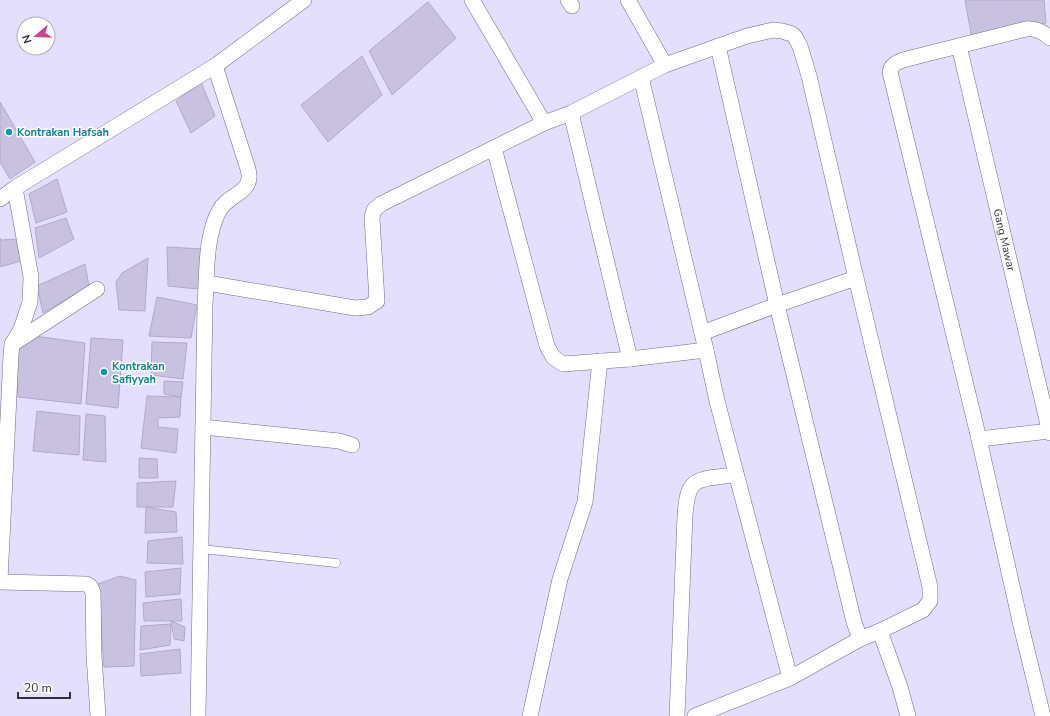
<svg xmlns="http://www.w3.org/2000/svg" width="1050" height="716" font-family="'Nunito Sans',sans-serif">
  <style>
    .building { fill: #c8c2e0; stroke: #b0aac7 }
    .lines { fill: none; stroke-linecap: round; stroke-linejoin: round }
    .service-casing { stroke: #706a85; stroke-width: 9 }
    .minor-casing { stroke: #706a85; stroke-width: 16 }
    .service { stroke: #fff; stroke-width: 8 }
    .minor { stroke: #fff; stroke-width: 15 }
    .culture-dot { fill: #0f9aa8; stroke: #fff; stroke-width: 1.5 }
    .labels { text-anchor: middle; stroke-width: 3; stroke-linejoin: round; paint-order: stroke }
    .culture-label { font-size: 11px; font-weight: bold; fill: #0d838f; stroke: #fff; text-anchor: start }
    .street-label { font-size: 11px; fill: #33303c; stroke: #fff }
  </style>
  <rect width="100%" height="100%" fill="#e5dffe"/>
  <g class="building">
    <path d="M965,0H1044L1046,23L972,39Z"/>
    <path d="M428,2L456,38L392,95L369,51Z"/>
    <path d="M362,56L382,95L328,142L301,105Z"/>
    <path d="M201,82L215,116L191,133L176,101Z"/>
    <path d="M0,102L35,162L10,179L0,162Z"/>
    <path d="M57,179L67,212L36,223L29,194Z"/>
    <path d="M66,218L74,239L39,258L35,228Z"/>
    <path d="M0,238L1,240L18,239L21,261L0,267Z"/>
    <path d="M167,247L203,249L198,289L168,286Z"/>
    <path d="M148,258L145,311L119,310L116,282L122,273Z"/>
    <path d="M85,264L89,286L43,313L37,286Z"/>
    <path d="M157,297L197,305L191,338L149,336Z"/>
    <path d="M35,336L85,343L81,404L18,397L16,350Z"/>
    <path d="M91,338L123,340L118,408L86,404Z"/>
    <path d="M152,342L187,343L183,379L151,375Z"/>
    <path d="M164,381L183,382L181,397L164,394Z"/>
    <path d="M147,396L181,397L180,417L158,418V427L178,429L176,453L141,448Z"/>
    <path d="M37,411L80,416L79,455L33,451Z"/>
    <path d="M86,414L105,416L106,462L83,460Z"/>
    <path d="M139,458L157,459L158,478H139Z"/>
    <path d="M176,481L173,507H137V483Z"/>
    <path d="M146,507L176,512L177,532L145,533Z"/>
    <path d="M182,537L183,564L147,563L148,541Z"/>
    <path d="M181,568L180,594L146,597L145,572Z"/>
    <path d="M120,576L136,580L134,666L104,667L98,584Z"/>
    <path d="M181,599L182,621H144L143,603Z"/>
    <path d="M171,621L185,627L184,641L174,639Z"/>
    <path d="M171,624L170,645L140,650L141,626Z"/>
    <path d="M180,649L181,673L141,676L140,654Z"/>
  </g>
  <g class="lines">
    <defs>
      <path id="service" d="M201,549L336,563"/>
      <g id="minor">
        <path d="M472,0L544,123"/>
        <path d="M568,0L572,6"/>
        <path d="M628,0L665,65"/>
        <path id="s1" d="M959,46L1050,433"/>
        <path d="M641,77L706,350L717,401L790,678"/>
        <path d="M571,113L630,359"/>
        <path d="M494,148L547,346L553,357L563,364L630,359L706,350"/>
        <path d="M0,199L15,188L215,66L304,0"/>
        <path d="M207,283L355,308L368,307L377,301L372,217L374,210L381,204L544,123L571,113L665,65L747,36L773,30L782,31L792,34L795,37L800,46L809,76L856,278L930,587V601L923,610L880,631L860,639"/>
        <path d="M702,333L777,305L856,278"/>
        <path d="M14,343L97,289"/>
        <path d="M203,427L339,441L352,445"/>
        <path d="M979,439L1050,431"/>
        <path d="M0,580L11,355L12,344L21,329L30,302L31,277L15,188"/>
        <path d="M0,582L86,584L90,586L93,592L94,655L98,716"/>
        <path d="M880,631L900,687L908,716"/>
        <path d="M198,716L205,305C207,276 205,237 219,211C228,193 255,194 248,169L215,66"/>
        <path d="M530,716L560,579L585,502L600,361"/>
        <path d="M677,716L685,516C686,506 686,490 695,483C703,477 726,476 736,475"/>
        <path d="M695,716L790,678L860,639L854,622L777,305L718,46"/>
        <path d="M1043,716L1022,630L979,439L890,72C891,65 896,63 903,60L1026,29C1035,28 1043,32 1050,38"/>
      </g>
    </defs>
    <use href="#service" class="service-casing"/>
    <use href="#minor" class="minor-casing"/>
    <use href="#service" class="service"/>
    <use href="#minor" class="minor"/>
  </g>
  <g class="culture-dot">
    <circle cx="9" cy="132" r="4"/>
    <circle cx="104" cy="372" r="4"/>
  </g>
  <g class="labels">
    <g class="culture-label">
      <text x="17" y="136">Kontrakan Hafsah</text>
      <text x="112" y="370">Kontrakan<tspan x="112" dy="13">Safiyyah</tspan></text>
    </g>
    <g class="street-label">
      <text dy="4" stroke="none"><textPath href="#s1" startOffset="199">Gang Mawar</textPath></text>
    </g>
  </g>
  <g transform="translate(36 36) rotate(251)"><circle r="19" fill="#ffffff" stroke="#adacb1"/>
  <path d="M0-3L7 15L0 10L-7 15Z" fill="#c5458f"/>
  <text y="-6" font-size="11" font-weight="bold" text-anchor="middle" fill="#33303c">N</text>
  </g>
  <path d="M18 692v6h52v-6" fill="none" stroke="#33303c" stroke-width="2"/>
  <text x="24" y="692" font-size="12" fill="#33303c" stroke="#ffffff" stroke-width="3" paint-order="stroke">20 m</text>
</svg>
